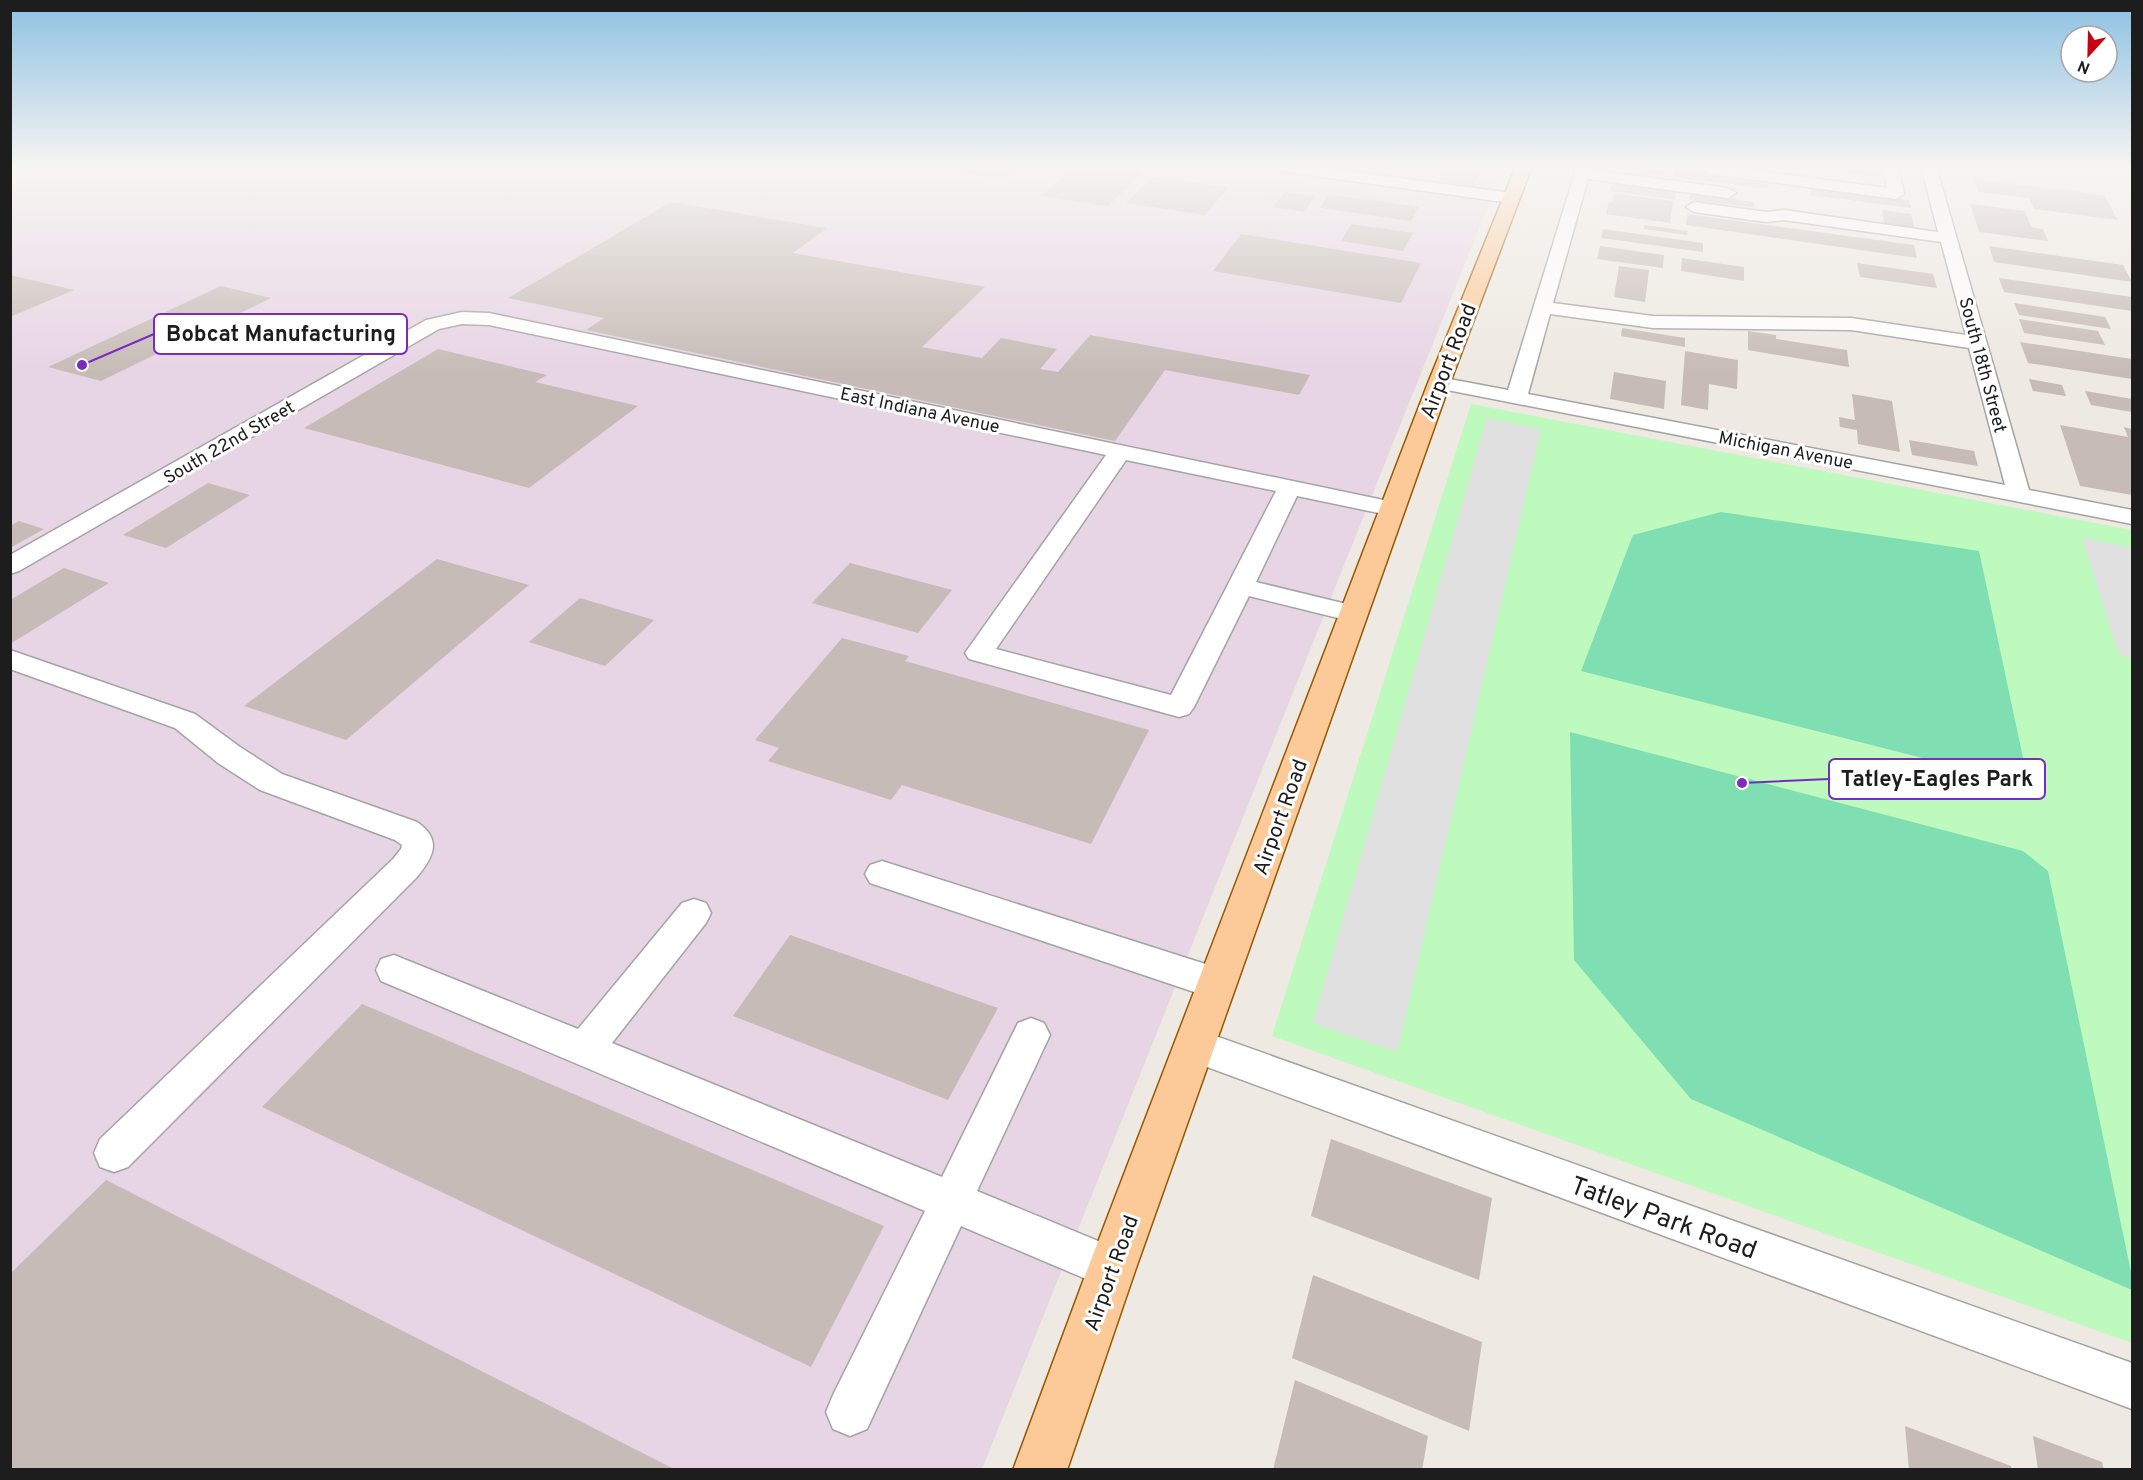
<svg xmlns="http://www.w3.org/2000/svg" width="2143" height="1480" font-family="Overpass,sans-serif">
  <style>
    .industrial { fill: #e7d4e5 }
    .park { fill: #bef9be }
    .pitch { fill: #7fdeb2 }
    .parking { fill: #e1e1e1 }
    .building { fill: #c6bbb6 }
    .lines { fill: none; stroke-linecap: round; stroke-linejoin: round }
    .minor-casing { stroke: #a4a4a4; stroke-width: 3 }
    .major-casing { stroke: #955800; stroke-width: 3 }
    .minor { fill: #fff; fill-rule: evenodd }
    .major { fill: #fcca99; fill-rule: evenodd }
    .labels { text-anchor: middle; stroke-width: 6; stroke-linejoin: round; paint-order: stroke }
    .far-street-label { font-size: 18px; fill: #1d1d1d; stroke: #fff }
    .street-label { font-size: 21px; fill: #1d1d1d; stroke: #fff }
    .near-street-label { font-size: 26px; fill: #1d1d1d; stroke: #fff }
    .leader { fill: none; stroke: #7b2cbf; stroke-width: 2 }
    .callout-dot { fill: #7b2cbf; stroke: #fff; stroke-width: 2 }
    .callout { fill: #fff; stroke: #7b2cbf; stroke-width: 2 }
    .callout-label { font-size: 22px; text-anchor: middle; font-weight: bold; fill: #1d1d1d }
  </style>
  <rect width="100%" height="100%" fill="#eee9e2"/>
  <path class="industrial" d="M10,166H1504L982,1469H11Z"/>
  <path class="park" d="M1471,404L2132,530V1343L1272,1036Z"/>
  <g class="pitch">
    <path d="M1721,512L1979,551L2026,772L2005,779L1581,671L1633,535Z"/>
    <path d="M1570,732L2023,851L2048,871L2132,1277V1290L1691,1099L1574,960Z"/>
  </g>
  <g class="parking">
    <path d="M1487,418L1541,429L1397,1052L1313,1023Z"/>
    <path d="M2082,538L2132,548V658L2119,655Z"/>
  </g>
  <g class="building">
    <path d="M925,166H1020L1004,179Z"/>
    <path d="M1075,166H1092L1142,173L1108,206L1041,196Z"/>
    <path d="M1446,166H1482L1473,186L1438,181Z"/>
    <path d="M1611,166H1669L1667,176L1611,169Z"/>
    <path d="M1803,166H1877L1880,177L1803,167Z"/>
    <path d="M1676,167L1767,178L1768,189L1674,177Z"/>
    <path d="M1153,176L1229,187L1205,215L1126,203Z"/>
    <path d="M1974,179L2104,195L2118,220L2034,209L2029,198L1979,192Z"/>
    <path d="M1613,180L1676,189L1675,200L1610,191Z"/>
    <path d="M1810,188L1909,200L1911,208L1811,195Z"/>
    <path d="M1285,192L1315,196L1304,212L1273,207Z"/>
    <path d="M1690,192L1736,198V200L1754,202V207L1689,200Z"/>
    <path d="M1614,193L1673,201L1670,223L1606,214L1609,202L1612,203Z"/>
    <path d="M1329,194L1419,207L1411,221L1320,208Z"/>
    <path d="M671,202L827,228L793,253L985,287L922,347L982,358L1001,338L1057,349L1040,369L1058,372L1090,335L1310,375L1299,395L1165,370L1115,441L586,330L604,318L508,298Z"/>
    <path d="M1970,204L2025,211L2031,227L2043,229L2048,241L1979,232Z"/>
    <path d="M1882,210L1911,214L1915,230L1885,226Z"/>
    <path d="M1687,214L1914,245L1917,258L1686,225Z"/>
    <path d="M1351,224L1413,233L1403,251L1341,241Z"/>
    <path d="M1644,225L1688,231L1687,235L1644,229Z"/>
    <path d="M1603,229L1703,243V252L1601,238Z"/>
    <path d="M1241,234L1421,263L1401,303L1213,271Z"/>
    <path d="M1600,246L1664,255L1663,268L1597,259Z"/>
    <path d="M1989,246L2123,265L2132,282L1994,262Z"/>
    <path d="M1682,258L1744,267V281L1681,271Z"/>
    <path d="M1857,263L1933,274L1937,288L1860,277Z"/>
    <path d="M1619,266L1649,270L1645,302L1614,297Z"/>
    <path d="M10,275L74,290L10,317Z"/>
    <path d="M1999,278L2132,297V311L2004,292Z"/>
    <path d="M221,286L271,298L101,381L48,367Z"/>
    <path d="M2014,303L2105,317L2111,329L2019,315Z"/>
    <path d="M2019,319L2098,331L2105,345L2024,333Z"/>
    <path d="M1622,328L1685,338V347L1621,336Z"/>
    <path d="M1748,331L1776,335V339L1847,350L1849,367L1748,350Z"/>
    <path d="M2020,342L2132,359V379L2028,363Z"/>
    <path d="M438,349L547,375L535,382L638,406L529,488L304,428Z"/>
    <path d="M1685,351L1738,360L1737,389L1709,384L1708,410L1681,405Z"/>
    <path d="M1614,372L1666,381L1664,409L1610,399Z"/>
    <path d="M2029,379L2062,385L2066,396L2033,391Z"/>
    <path d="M2085,391L2132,399V412L2091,405Z"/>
    <path d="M1852,394L1892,401L1900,452L1858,444L1857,430L1840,427L1839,417L1855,420Z"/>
    <path d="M2060,425L2128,437L2124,427L2132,429V495L2080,486Z"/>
    <path d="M1909,440L1974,451L1978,466L1912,455Z"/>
    <path d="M208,483L250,495L166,548L123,535Z"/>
    <path d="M19,521L44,529L10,548V526Z"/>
    <path d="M437,559L529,585L346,740L244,706Z"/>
    <path d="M850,563L952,590L918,633L812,603Z"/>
    <path d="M64,568L109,583L10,644V600Z"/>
    <path d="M580,598L654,620L605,666L529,642Z"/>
    <path d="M842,638L909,656L905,661L1149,730L1091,844L902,785L891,800L768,761L779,748L755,740Z"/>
    <path d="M790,935L998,1008L948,1100L733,1016Z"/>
    <path d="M362,1004L884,1226L811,1367L262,1107Z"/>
    <path d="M1331,1139L1492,1198L1479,1280L1311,1216Z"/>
    <path d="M106,1180L676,1470H10V1274Z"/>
    <path d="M1313,1275L1482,1342L1469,1431L1292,1358Z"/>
    <path d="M1295,1380L1428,1436L1422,1470H1273Z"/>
    <path d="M1905,1426L2011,1466L2012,1470H1909Z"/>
    <path d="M2033,1436L2102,1462L2104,1470H2038Z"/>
  </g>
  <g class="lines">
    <defs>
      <g id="minor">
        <path d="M1271,166H1311L1511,193L1519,198L1511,203L1279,171Z"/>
        <path d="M1577,166H1591V170L1728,188L1736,193L1728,198L1588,179L1553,303L1653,316L1851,318L1966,335L1941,242L1784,220L1766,222L1694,212L1686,207L1694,202L1766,212L1784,210L1938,232L1921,166H1936L2029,490L2132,510V524L1432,387L1429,383L1432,379L1439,377L1508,390ZM1550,314L1653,328L1851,330L1969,348L2005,485L1528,394Z"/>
        <path d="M1704,166H1722L1887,188L1883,170L1886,167L1892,166L1899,170L1904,194L1896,199L1712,174L1707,172Z"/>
        <path d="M462,312L489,313L1393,502L1402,504L1405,509L1402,514L1393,516L1297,496L1256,582L1363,608L1367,614L1363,620L1354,622L1249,596L1194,707L1189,714L1179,717L969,659L965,653L1106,455L489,325L462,324L439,329L19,571L10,574V555L426,320ZM1126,460L1276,491L1171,695L996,649Z"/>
        <path d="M10,650L195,714L240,747L282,774L417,822C443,840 433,857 417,877L128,1167L114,1172L100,1167L94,1153L100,1139L393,859L401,849L402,845L395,840L260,790L218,763L175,728L10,669Z"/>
        <path d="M882,861L1218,968L1231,973L1236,984L1231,995L1218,1000L870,883L865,874L870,865Z"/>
        <path d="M694,899L706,903L711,913L706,923L612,1043L942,1177L1018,1023L1031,1018L1044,1023L1050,1035L977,1191L1127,1253L1134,1268L1127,1283L1112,1290L961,1226L867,1429L850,1436L833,1429L826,1412L833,1395L925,1211L381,981L376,970L381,959L394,955L578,1029L682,903Z"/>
        <path d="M1196,1029L2132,1363V1409L1183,1058L1177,1046L1183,1034Z"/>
      </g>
      <path id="major" d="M1516,166H1532L1450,383L1136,1268L1067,1470H1013L1088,1268L1428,383Z"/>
    </defs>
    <use href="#minor" class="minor-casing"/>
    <use href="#major" class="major-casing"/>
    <use href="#minor" class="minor"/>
    <use href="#major" class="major"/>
  </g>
  <linearGradient id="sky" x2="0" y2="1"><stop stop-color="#8cc1e3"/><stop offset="0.45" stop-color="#f7f5f2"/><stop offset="1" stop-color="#f7f5f2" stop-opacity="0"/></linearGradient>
  <rect width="2143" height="373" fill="url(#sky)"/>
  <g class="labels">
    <g class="far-street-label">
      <text transform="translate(1983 365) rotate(75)" y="6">South 18th Street</text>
      <text transform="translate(920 410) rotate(12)" y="6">East Indiana Avenue</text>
      <text transform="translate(229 442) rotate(-30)" y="6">South 22nd Street</text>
      <text transform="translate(1786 450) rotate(11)" y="6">Michigan Avenue</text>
    </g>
    <g class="street-label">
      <text transform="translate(1448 361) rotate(-69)" y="7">Airport Road</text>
      <text transform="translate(1280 817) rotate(-70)" y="7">Airport Road</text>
      <text transform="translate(1111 1273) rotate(-70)" y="7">Airport Road</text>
    </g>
    <g class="near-street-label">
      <text transform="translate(1664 1217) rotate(20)" y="9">Tatley Park Road</text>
    </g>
  </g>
  <path class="leader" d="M82 365L154 334M1742 783L1829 779"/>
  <g class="callout-dot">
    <circle cx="82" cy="365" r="6"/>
    <circle cx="1742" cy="783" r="6"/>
  </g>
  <g class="callout">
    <rect x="154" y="314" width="253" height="40" rx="6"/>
    <rect x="1829" y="759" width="216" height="40" rx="6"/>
  </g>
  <g class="callout-label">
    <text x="281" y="341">Bobcat Manufacturing</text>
    <text x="1937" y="786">Tatley-Eagles Park</text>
  </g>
  <rect width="2143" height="1480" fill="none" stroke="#1d1d1d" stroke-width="24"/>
  <g transform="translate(2089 54) rotate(202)"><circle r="28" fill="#ffffff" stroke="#a5a5a5" stroke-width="1.5"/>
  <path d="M0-4.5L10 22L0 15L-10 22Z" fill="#c90010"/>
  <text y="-9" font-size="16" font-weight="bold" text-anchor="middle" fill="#1d1d1d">N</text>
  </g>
</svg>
